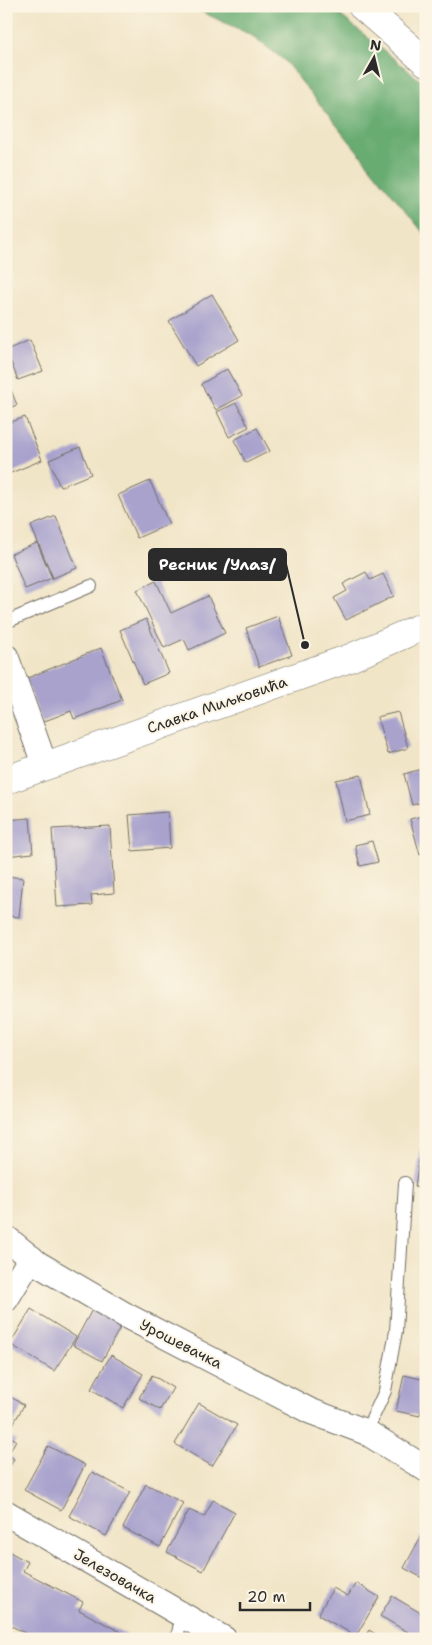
<svg xmlns="http://www.w3.org/2000/svg" width="432" height="1645" font-family="'Shantell Sans',sans-serif">
  <style>
    .forest { fill: #68ac71; stroke: #4a6c4e }
    .building { fill: #a8a2cd }
    .lines { fill: none; stroke-linecap: round; stroke-linejoin: round }
    .service-casing { stroke: #706c62; stroke-width: 14 }
    .minor-casing { stroke: #706c62; stroke-width: 27 }
    .tertiary-casing { stroke: #706c62; stroke-width: 29 }
    .secondary-casing { stroke: #706c62; stroke-width: 29 }
    .service { stroke: #fff; stroke-width: 12 }
    .minor { stroke: #fff; stroke-width: 25 }
    .tertiary { stroke: #fff; stroke-width: 28 }
    .secondary { stroke: #fff; stroke-width: 28 }
    .labels { text-anchor: middle; stroke-width: 4; stroke-linejoin: round; paint-order: stroke }
    .street-label { font-size: 15px; fill: #2b2b2b; stroke: #fcf5e5 }
    .leader { fill: none; stroke: #2b2b2b; stroke-width: 2 }
    .callout-dot { fill: #2b2b2b; stroke: #fcf5e5; stroke-width: 2 }
    .callout { fill: #2b2b2b; stroke: #2b2b2b; stroke-width: 2 }
    .callout-label { font-size: 16px; text-anchor: middle; font-weight: bold; fill: #fff }
  </style>
  <rect width="100%" height="100%" fill="#fcf5e5"/>
  <filter id="ink" filterUnits="userSpaceOnUse"><feTurbulence type="fractalNoise" baseFrequency=".02" numOctaves="2"/><feDisplacementMap in="SourceGraphic" scale="10" xChannelSelector="R" yChannelSelector="G"/><feConvolveMatrix kernelMatrix="1 2 1 2 8 2 1 2 1" color-interpolation-filters="sRGB"/></filter>
  <filter id="wash" filterUnits="userSpaceOnUse"><feTurbulence type="fractalNoise" baseFrequency=".0096" numOctaves="4" result="noise"/><feDisplacementMap in="SourceGraphic" scale="20" xChannelSelector="R" yChannelSelector="G"/><feGaussianBlur stdDeviation="1.12" result="paint"/><feColorMatrix in="noise" values="0 0 0 0 0 0 0 0 0 0 0 0 0 0 0 0 0 1.4 0 .05"/><feComposite in="paint" operator="in"/></filter>
  <g filter="url(#wash)">
    <rect width="100%" height="100%" fill="#f1e5c7"/>
    <path class="forest" d="M195,6H329L426,85V236L284,60L251,35L204,13Z"/>
    <g id="blocks">
      <g class="building">
        <path d="M212,294L239,340L196,366L169,321Z"/>
        <path d="M30,340L43,371L18,380L6,350Z"/>
        <path d="M227,369L242,396L216,410L201,384Z"/>
        <path d="M6,378L17,405L6,409Z"/>
        <path d="M236,403L249,427L229,437L217,412Z"/>
        <path d="M25,417L42,460L6,475V424Z"/>
        <path d="M257,428L270,451L246,463L234,440Z"/>
        <path d="M80,447L91,474L60,487L49,460Z"/>
        <path d="M150,481L169,524L137,538L118,495Z"/>
        <path d="M56,516L77,568L53,578L31,526Z"/>
        <path d="M37,543L52,578L25,589L11,554Z"/>
        <path d="M366,572L370,580L383,574L394,596L346,620L334,598L347,591L343,584Z"/>
        <path d="M156,581L171,613L208,596L225,633L189,650L184,639L164,648L137,590Z"/>
        <path d="M278,616L292,655L259,667L246,628Z"/>
        <path d="M146,619L169,673L143,684L120,630Z"/>
        <path d="M101,648L122,700L74,719L71,711L42,722L25,679Z"/>
        <path d="M398,712L408,748L388,754L377,717Z"/>
        <path d="M422,769L426,783V801L412,805L404,774Z"/>
        <path d="M361,775L370,815L345,821L336,780Z"/>
        <path d="M168,812L170,848L132,851L129,815Z"/>
        <path d="M426,815V853L420,855L410,819Z"/>
        <path d="M30,818L33,853L6,856V820Z"/>
        <path d="M110,826L114,893L91,895L92,905L57,907L52,829Z"/>
        <path d="M372,841L378,862L360,866L355,845Z"/>
        <path d="M6,876L23,878L19,917L6,916Z"/>
        <path d="M421,1149L426,1150V1188L415,1186Z"/>
        <path d="M94,1306L123,1322L102,1361L73,1345Z"/>
        <path d="M31,1309L76,1337L54,1371L10,1344Z"/>
        <path d="M111,1355L143,1374L123,1408L91,1389Z"/>
        <path d="M152,1375L173,1388L160,1410L139,1398Z"/>
        <path d="M404,1375L426,1380V1390L420,1416L396,1411Z"/>
        <path d="M6,1394L24,1405L7,1435L16,1440L8,1455L14,1459L6,1473Z"/>
        <path d="M199,1403L237,1425L212,1466L175,1444Z"/>
        <path d="M48,1446L85,1465L61,1510L24,1490Z"/>
        <path d="M92,1472L130,1492L106,1536L69,1516Z"/>
        <path d="M146,1484L183,1503L160,1547L123,1528Z"/>
        <path d="M213,1500L235,1512L203,1571L167,1552L189,1510L204,1517Z"/>
        <path d="M426,1527V1580L404,1568Z"/>
        <path d="M6,1550L28,1562L23,1571L83,1602L79,1610L134,1639H36L6,1623Z"/>
        <path d="M356,1583L379,1597L356,1636L318,1615L333,1588L348,1596Z"/>
        <path d="M392,1596L426,1616L425,1639H420L380,1616Z"/>
        <path d="M369,1630L383,1639H364Z"/>
      </g>
    </g>
  </g>
  <g filter="url(#ink)">
    <use href="#blocks" fill-opacity="0" stroke="#706c62" stroke-width="1"/>
    <g class="lines">
      <defs>
        <g id="service">
          <path d="M6,622L91,586"/>
          <path d="M366,1432L385,1391L396,1331L405,1183"/>
          <path d="M177,1639L179,1628L185,1616"/>
        </g>
        <g id="minor">
          <path d="M6,657L45,766"/>
          <path d="M6,1238L38,1264L125,1315L310,1411L366,1432L426,1469"/>
          <path d="M6,1299L31,1258"/>
          <path d="M6,1513L224,1639"/>
        </g>
        <path id="tertiary" d="M6,780L350,658L426,625"/>
        <path id="secondary" d="M362,6L426,62"/>
      </defs>
      <use href="#service" class="service-casing"/>
      <use href="#minor" class="minor-casing"/>
      <use href="#tertiary" class="tertiary-casing"/>
      <use href="#secondary" class="secondary-casing"/>
      <use href="#service" class="service"/>
      <use href="#minor" class="minor"/>
      <use href="#tertiary" class="tertiary"/>
      <use href="#secondary" class="secondary"/>
    </g>
  </g>
  <g class="labels">
    <g class="street-label">
      <text transform="translate(217 705) rotate(-19)" y="5">Славка Миљковића</text>
      <text transform="translate(181 1344) rotate(27)" y="5">Урошевачка</text>
      <text transform="translate(115 1576) rotate(30)" y="5">Јелезовачка</text>
    </g>
  </g>
  <path class="leader" d="M305 645L286 564"/>
  <circle class="callout-dot" cx="305" cy="645" r="5"/>
  <rect class="callout" x="149" y="549" width="137" height="31" rx="5"/>
  <g class="callout-label">
    <text x="217" y="570">Ресник /Улаз/</text>
  </g>
  <rect width="432" height="1645" fill="none" stroke="#fcf5e5" stroke-width="25"/>
  <g transform="translate(374 58) rotate(8)" stroke="#fcf5e5" stroke-width="4" paint-order="stroke">
  <path d="M0-4L9 19L0 12L-9 19Z" fill="#2b2b2b"/>
  <text y="-8" font-size="14" font-weight="bold" text-anchor="middle" fill="#2b2b2b">N</text>
  </g>
  <path d="M240 1602v8h70v-8" fill="none" stroke="#2b2b2b" stroke-width="2.5"/>
  <text x="247" y="1602" font-size="15" fill="#2b2b2b" stroke="#fcf5e5" stroke-width="4" paint-order="stroke">20 m</text>
</svg>
